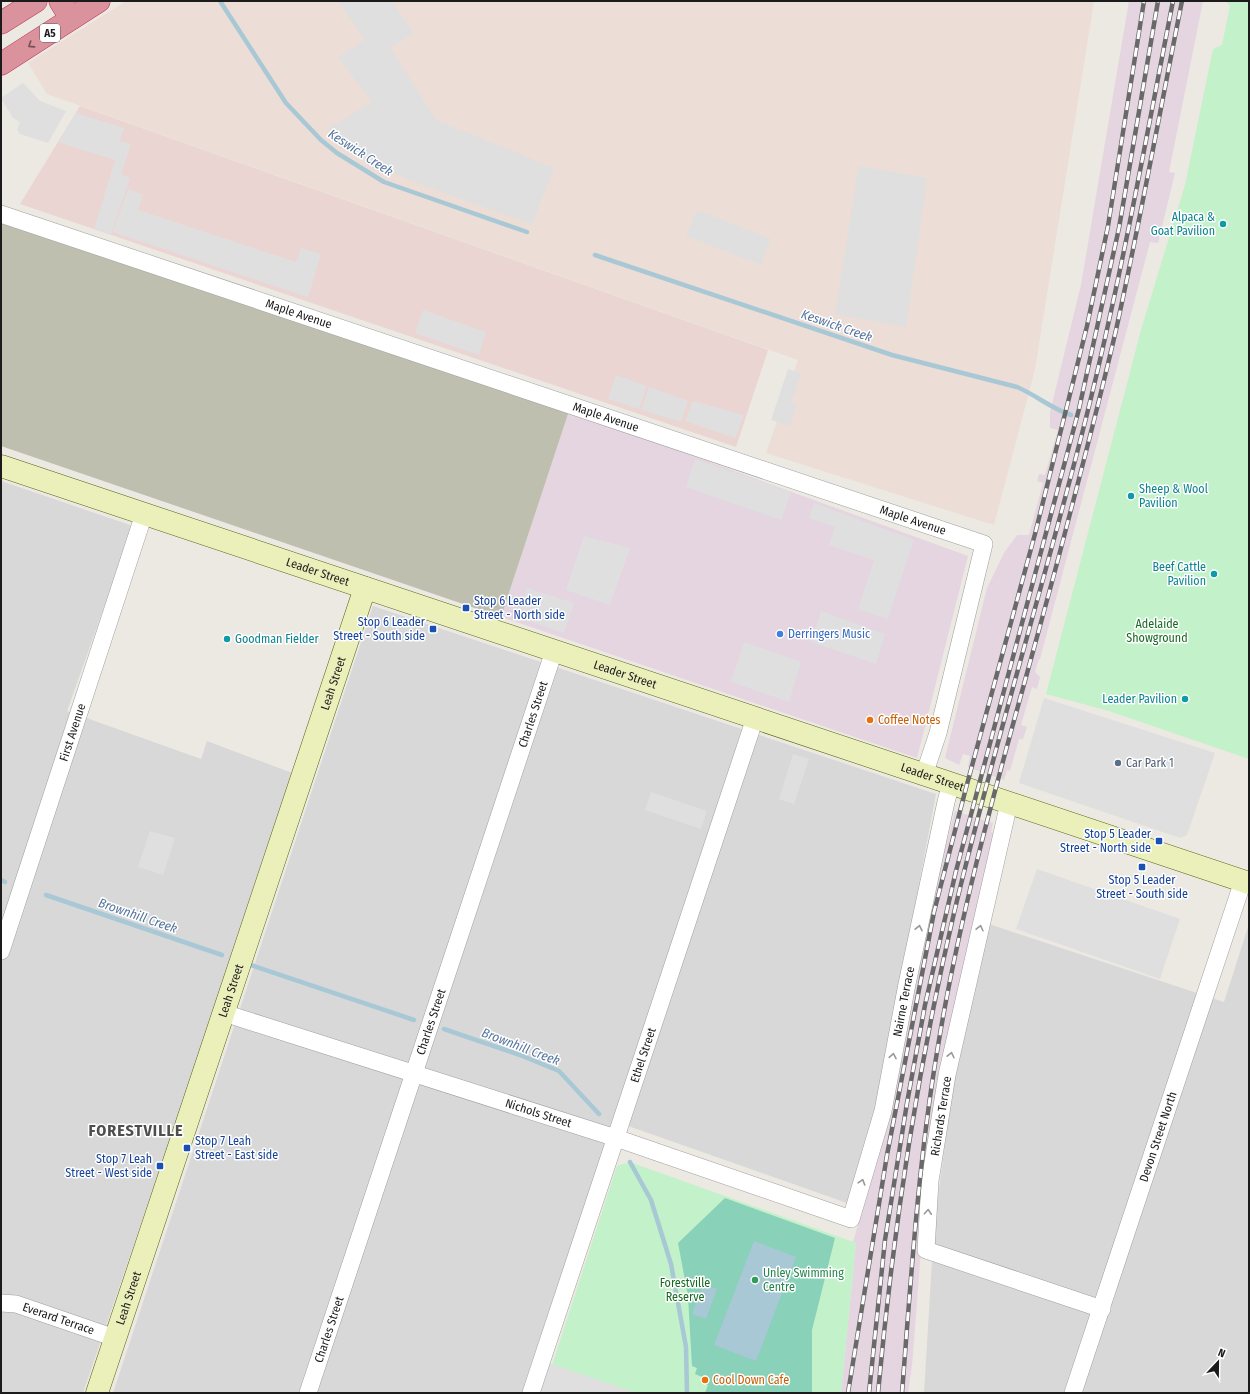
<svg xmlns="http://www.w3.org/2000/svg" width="1250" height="1394" font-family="'Fira Sans Condensed',sans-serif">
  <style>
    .residential { fill: #d9d8d8 }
    .commercial { fill: #ebd5d3 }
    .industrial { fill: #e4d5e0 }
    .military { fill: #ecddd6 }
    .construction { fill: #bebfaf }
    .park { fill: #c3f1c9 }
    .pitch { fill: #89d1b9 }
    .parking { fill: #dfdfdf }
    .water { fill: #a7c8d4 }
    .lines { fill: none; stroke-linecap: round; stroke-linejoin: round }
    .stream { stroke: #a7c8d4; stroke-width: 4.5 }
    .street-casing { stroke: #9f9f9f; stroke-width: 18 }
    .secondary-casing { stroke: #566312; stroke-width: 23 }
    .highway-casing { stroke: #bf3960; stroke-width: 23 }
    .street { stroke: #fff; stroke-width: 17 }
    .secondary { stroke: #ebf0bb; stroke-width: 22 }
    .highway { stroke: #da929c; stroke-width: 22 }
    .rail-casing { stroke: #696969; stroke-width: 4.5 }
    .rail { stroke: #fff; stroke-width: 3; stroke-dasharray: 9; stroke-linecap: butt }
    .oneway { stroke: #715155 }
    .oneway2 { stroke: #989898 }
    .culture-dot { fill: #0f9aa8; stroke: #fff; stroke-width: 1.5 }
    .transit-dot { fill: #1a4fb4; stroke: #fff; stroke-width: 1.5 }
    .shop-dot { fill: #3f7fe0; stroke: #fff; stroke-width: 1.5 }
    .food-dot { fill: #e8710a; stroke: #fff; stroke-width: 1.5 }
    .service-dot { fill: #5c6f8a; stroke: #fff; stroke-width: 1.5 }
    .leisure-dot { fill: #2e9e5b; stroke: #fff; stroke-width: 1.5 }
    .labels { text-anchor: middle; stroke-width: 3; stroke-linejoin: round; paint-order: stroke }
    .shield { fill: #fff; stroke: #5f5f5f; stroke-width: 1 }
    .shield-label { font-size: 11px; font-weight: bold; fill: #1b1b1b }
    .culture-label { font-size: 12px; fill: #0d838f; stroke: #fff; text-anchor: end }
    .street-label { font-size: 12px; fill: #1b1b1b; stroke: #fff }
    .transit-label { font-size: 12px; fill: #164399; stroke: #fff; text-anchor: end }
    .park-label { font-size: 12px; fill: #186a23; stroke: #fff }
    .shop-label { font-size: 12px; fill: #366cbe; stroke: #fff; text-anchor: start }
    .food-label { font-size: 12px; fill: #c56008; stroke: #fff; text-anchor: start }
    .service-label { font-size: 12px; fill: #4e5e75; stroke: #fff; text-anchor: start }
    .leisure-label { font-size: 12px; fill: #27864d; stroke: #fff; text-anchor: start }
    .water-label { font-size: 13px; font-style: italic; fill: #55759e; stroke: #fff }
    .district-label { font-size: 16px; font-weight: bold; letter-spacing: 1px; fill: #4e4e4e; stroke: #fff }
  </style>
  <rect width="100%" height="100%" fill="#ebe9e2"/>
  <g class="residential">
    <path d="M1,481L133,526L67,711L201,759L207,741L295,774L83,1393H1Z"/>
    <path d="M373,606L936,794L876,1111L847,1203L614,1121L522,1393H113Z"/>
    <path d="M989,924L1224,1002L1249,924V1393H924L934,1228L952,1091Z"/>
  </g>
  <path class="commercial" d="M80,106L768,350L736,447L20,204Z"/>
  <g class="industrial">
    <path d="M1129,1H1203L1169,172L1175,173L1158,243L1150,242L1040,659H1039L1035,672L1040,677L1037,689L1032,687L1021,725L1027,727L1023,739H1019L1010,771L1007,770L1004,780L968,767L970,756L963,754L959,765L945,758L987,588L1004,553L1017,535H1029L1043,483L1037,481L1039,474L1045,475L1058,430L1050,428V412L1081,285Z"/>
    <path d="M569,411L968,556L917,758L501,617Z"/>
    <path d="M955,811L993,823L991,832L995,834L928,1161L912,1365L908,1393H841L856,1243L853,1242L891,1115L932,897Z"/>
  </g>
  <path class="military" d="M126,1H1094L1035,369L994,525L766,453L798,360L47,94L28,63Z"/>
  <path class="construction" d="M1,221L569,411L501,617L1,446Z"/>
  <g class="park">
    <path d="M1226,1H1249V759L1109,711L1046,694L1141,330L1185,185L1213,49L1222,45L1230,6Z"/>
    <path d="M630,1162L856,1243L841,1393H543L617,1166Z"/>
  </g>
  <path class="pitch" d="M725,1198L835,1238L812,1330V1393H705L708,1385L700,1382L702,1377L695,1374L697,1368L692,1366L688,1296L678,1243Z"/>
  <g class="parking">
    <path d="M338,1H392L413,33L390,48L436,120L554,168L532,224L433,189L375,166L329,128L372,102L338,57L365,40Z"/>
    <path d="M23,83L40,101L66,111L48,143L20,134L17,130L20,122L13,118L1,98Z"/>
    <path d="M76,113L124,128L120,141L131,144L121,174L130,178L111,234L94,229L115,160L58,142Z"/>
    <path d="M859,166L927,178L906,327L835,314Z"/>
    <path d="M128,189L143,195L138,210L296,262L301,248L321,254L308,297L113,232Z"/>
    <path d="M697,210L771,239L761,265L686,236Z"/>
    <path d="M423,310L486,332L479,355L415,333Z"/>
    <path d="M788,369L801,373L791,402L797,404L789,426L771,420Z"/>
    <path d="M616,375L647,386L639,409L608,399Z"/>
    <path d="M649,387L688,401L681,422L641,410Z"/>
    <path d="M693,401L744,415L735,438L685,421Z"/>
    <path d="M695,459L791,492L781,520L686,487Z"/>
    <path d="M814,503L914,540L888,619L858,609L874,560L829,545L835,527L809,518Z"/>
    <path d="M584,536L630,548L610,605L566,590Z"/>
    <path d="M527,588L574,603L564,633L517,617Z"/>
    <path d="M821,611L885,634L876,664L811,642Z"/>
    <path d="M744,642L801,662L789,702L731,682Z"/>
    <path d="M1044,698L1215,753L1187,835L1180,838L1019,783Z"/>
    <path d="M793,754L809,759L794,804L779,799Z"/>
    <path d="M651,792L707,811L701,829L645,810Z"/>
    <path d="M150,831L175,838L163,875L138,867Z"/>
    <path d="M1037,869L1180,919L1160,979L1016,929Z"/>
    <path d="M542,1361L634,1392L531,1393Z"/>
  </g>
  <g class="water">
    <path d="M754,1241L796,1257L756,1361L714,1345Z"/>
    <path d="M703,1284L717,1289L706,1319L692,1314Z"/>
  </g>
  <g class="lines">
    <g class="stream">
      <path d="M220,1L286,103L321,140L337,153L384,182L527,232"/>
      <path d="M595,255L892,355L1017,387C1036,395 1052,409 1071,415"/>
      <path d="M1,880L5,882"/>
      <path d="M46,895L222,955"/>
      <path d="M248,964L414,1020"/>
      <path d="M444,1029L520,1055L559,1071L599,1114"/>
      <path d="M630,1162L651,1200L671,1264L686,1347L687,1393"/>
    </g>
    <defs>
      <g id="street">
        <path id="s1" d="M1,214L984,544L938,733L924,775"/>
        <path d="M1009,803L947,1075L930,1181L926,1250L1102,1309"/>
        <path id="s2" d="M1,951L144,514"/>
        <path id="s3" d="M224,1013L616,1138L851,1219L883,1111L907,984L946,802L951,783"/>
        <path id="s4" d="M1,1303L16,1304L115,1338"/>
        <path id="s5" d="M308,1393L554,651"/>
        <path id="s6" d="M531,1393L755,718"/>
        <path id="s7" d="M1073,1393L1243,881"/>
      </g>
      <g id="secondary">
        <path id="s8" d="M1,466L1249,883"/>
        <path id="s9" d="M97,1393L365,588"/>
      </g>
      <g id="highway">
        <path d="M60,1L71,19"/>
        <path d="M1,23L36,1"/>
        <path d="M1,64L99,1"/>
      </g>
    </defs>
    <use href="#street" class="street-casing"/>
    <use href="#secondary" class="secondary-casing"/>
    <use href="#highway" class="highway-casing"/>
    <use href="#street" class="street"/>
    <use href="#secondary" class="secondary"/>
    <use href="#highway" class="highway"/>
    <defs>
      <g id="rail">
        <path d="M848,1393L887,1155L934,912L966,788L1035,534L1087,326L1108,226L1144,1"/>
        <path d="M869,1393L885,1240L907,1103L925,1005L956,871L1079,409L1119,228L1158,1"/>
        <path d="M878,1393C893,1231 917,1071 954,913C994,745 1045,581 1087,414C1121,278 1146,139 1173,1"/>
        <path d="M902,1393C911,1279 918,1165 937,1052C966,873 1022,700 1067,525C1084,460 1101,395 1116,330C1140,221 1160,111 1182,1"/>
      </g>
    </defs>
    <use href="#rail" class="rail-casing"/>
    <use href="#rail" class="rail"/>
  </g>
  <defs><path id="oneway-chevron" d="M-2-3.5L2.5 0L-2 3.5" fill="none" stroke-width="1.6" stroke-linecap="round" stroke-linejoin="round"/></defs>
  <use class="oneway" href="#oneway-chevron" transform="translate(31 45) rotate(147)"/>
  <g class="oneway2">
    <use href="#oneway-chevron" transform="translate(919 928) rotate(-78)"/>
    <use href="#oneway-chevron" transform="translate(980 928) rotate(-77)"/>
    <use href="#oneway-chevron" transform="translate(951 1055) rotate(-77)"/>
    <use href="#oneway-chevron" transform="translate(893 1056) rotate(-79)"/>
    <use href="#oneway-chevron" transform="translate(862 1182) rotate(-73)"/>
    <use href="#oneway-chevron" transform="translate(928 1212) rotate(-86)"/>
  </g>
  <g class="culture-dot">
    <circle cx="1223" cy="224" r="4"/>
    <circle cx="1131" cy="496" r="4"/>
    <circle cx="1214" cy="574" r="4"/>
    <circle cx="227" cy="639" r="4"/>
    <circle cx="1185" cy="699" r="4"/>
  </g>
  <g class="transit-dot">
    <rect x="462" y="604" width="8" height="8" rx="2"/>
    <rect x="429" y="625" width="8" height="8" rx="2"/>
    <rect x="1155" y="837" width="8" height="8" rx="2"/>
    <rect x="1138" y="863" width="8" height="8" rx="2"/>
    <rect x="183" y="1144" width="8" height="8" rx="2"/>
    <rect x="156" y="1162" width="8" height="8" rx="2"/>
  </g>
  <circle class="shop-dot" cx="780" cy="634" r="4"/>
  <g class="food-dot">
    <circle cx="870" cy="720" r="4"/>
    <circle cx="705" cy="1380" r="4"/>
  </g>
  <circle class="service-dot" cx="1118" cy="763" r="4"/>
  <circle class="leisure-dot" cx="755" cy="1280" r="4"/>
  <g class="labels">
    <rect class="shield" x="40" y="24" width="20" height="18" rx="3"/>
    <g class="shield-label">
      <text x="50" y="37">A5</text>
    </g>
    <g class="culture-label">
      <text x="1215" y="221">Alpaca &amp;<tspan x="1215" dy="14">Goat Pavilion</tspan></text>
      <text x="1139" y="493" text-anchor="start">Sheep &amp; Wool<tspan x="1139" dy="14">Pavilion</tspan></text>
      <text x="1206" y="571">Beef Cattle<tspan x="1206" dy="14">Pavilion</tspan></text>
      <text x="235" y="643" text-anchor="start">Goodman Fielder</text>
      <text x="1177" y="703">Leader Pavilion</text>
    </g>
    <g class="street-label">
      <text dy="4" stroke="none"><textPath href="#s1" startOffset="314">Maple Avenue</textPath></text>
      <text dy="4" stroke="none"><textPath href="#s1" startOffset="638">Maple Avenue</textPath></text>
      <text dy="4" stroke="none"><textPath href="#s1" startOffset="962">Maple Avenue</textPath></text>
      <text dy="4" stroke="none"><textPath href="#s8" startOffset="334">Leader Street</textPath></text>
      <text dy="4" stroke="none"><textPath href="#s8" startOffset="658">Leader Street</textPath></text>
      <text dy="4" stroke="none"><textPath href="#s9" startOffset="748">Leah Street</textPath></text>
      <text dy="4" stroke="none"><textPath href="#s5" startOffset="715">Charles Street</textPath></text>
      <text dy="4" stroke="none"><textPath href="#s2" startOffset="230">First Avenue</textPath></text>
      <text dy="4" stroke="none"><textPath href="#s8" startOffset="982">Leader Street</textPath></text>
      <text dy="4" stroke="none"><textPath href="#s9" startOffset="424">Leah Street</textPath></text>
      <text dy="4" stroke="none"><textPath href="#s3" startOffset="884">Nairne Terrace</textPath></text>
      <text dy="4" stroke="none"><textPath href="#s5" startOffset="391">Charles Street</textPath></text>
      <text dy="4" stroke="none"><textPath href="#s6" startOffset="356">Ethel Street</textPath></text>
      <text dy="4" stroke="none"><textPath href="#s3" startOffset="330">Nichols Street</textPath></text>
      <text transform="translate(941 1116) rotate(-81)" y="4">Richards Terrace</text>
      <text dy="4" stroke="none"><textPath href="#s7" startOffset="270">Devon Street North</textPath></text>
      <text dy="4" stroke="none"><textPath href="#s9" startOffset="100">Leah Street</textPath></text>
      <text dy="4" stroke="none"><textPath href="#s4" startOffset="60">Everard Terrace</textPath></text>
      <text dy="4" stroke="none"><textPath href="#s5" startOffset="67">Charles Street</textPath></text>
    </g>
    <g class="transit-label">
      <text x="474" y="605" text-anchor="start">Stop 6 Leader<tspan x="474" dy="14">Street - North side</tspan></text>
      <text x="425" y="626">Stop 6 Leader<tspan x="425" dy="14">Street - South side</tspan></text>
      <text x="1151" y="838">Stop 5 Leader<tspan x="1151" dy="14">Street - North side</tspan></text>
      <text x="1142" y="884" text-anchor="middle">Stop 5 Leader<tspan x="1142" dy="14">Street - South side</tspan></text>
      <text x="195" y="1145" text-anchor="start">Stop 7 Leah<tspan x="195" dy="14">Street - East side</tspan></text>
      <text x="152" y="1163">Stop 7 Leah<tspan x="152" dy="14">Street - West side</tspan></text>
    </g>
    <g class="park-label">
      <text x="1157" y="628">Adelaide<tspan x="1157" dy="14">Showground</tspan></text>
      <text x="685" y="1287">Forestville<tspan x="685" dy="14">Reserve</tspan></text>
    </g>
    <g class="shop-label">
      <text x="788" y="638">Derringers Music</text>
    </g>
    <g class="food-label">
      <text x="878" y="724">Coffee Notes</text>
      <text x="713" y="1384">Cool Down Cafe</text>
    </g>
    <g class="service-label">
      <text x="1126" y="767">Car Park 1</text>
    </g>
    <g class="leisure-label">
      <text x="763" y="1277">Unley Swimming<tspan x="763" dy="14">Centre</tspan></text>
    </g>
    <g class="water-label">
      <text transform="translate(361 152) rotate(33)" y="5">Keswick Creek</text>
      <text transform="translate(837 325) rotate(19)" y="5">Keswick Creek</text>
      <text transform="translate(138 915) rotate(19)" y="5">Brownhill Creek</text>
      <text transform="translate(521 1046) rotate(21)" y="5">Brownhill Creek</text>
    </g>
    <g class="district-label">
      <text x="136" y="1136">FORESTVILLE</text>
    </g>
  </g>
  <rect width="1250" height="1394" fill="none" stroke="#1b1b1b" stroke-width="4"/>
  <g transform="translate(1218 1362) rotate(22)" stroke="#ffffff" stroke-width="3" paint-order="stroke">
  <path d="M0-3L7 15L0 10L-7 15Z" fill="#1b1b1b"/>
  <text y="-6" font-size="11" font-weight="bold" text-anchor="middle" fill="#1b1b1b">N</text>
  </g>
</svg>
